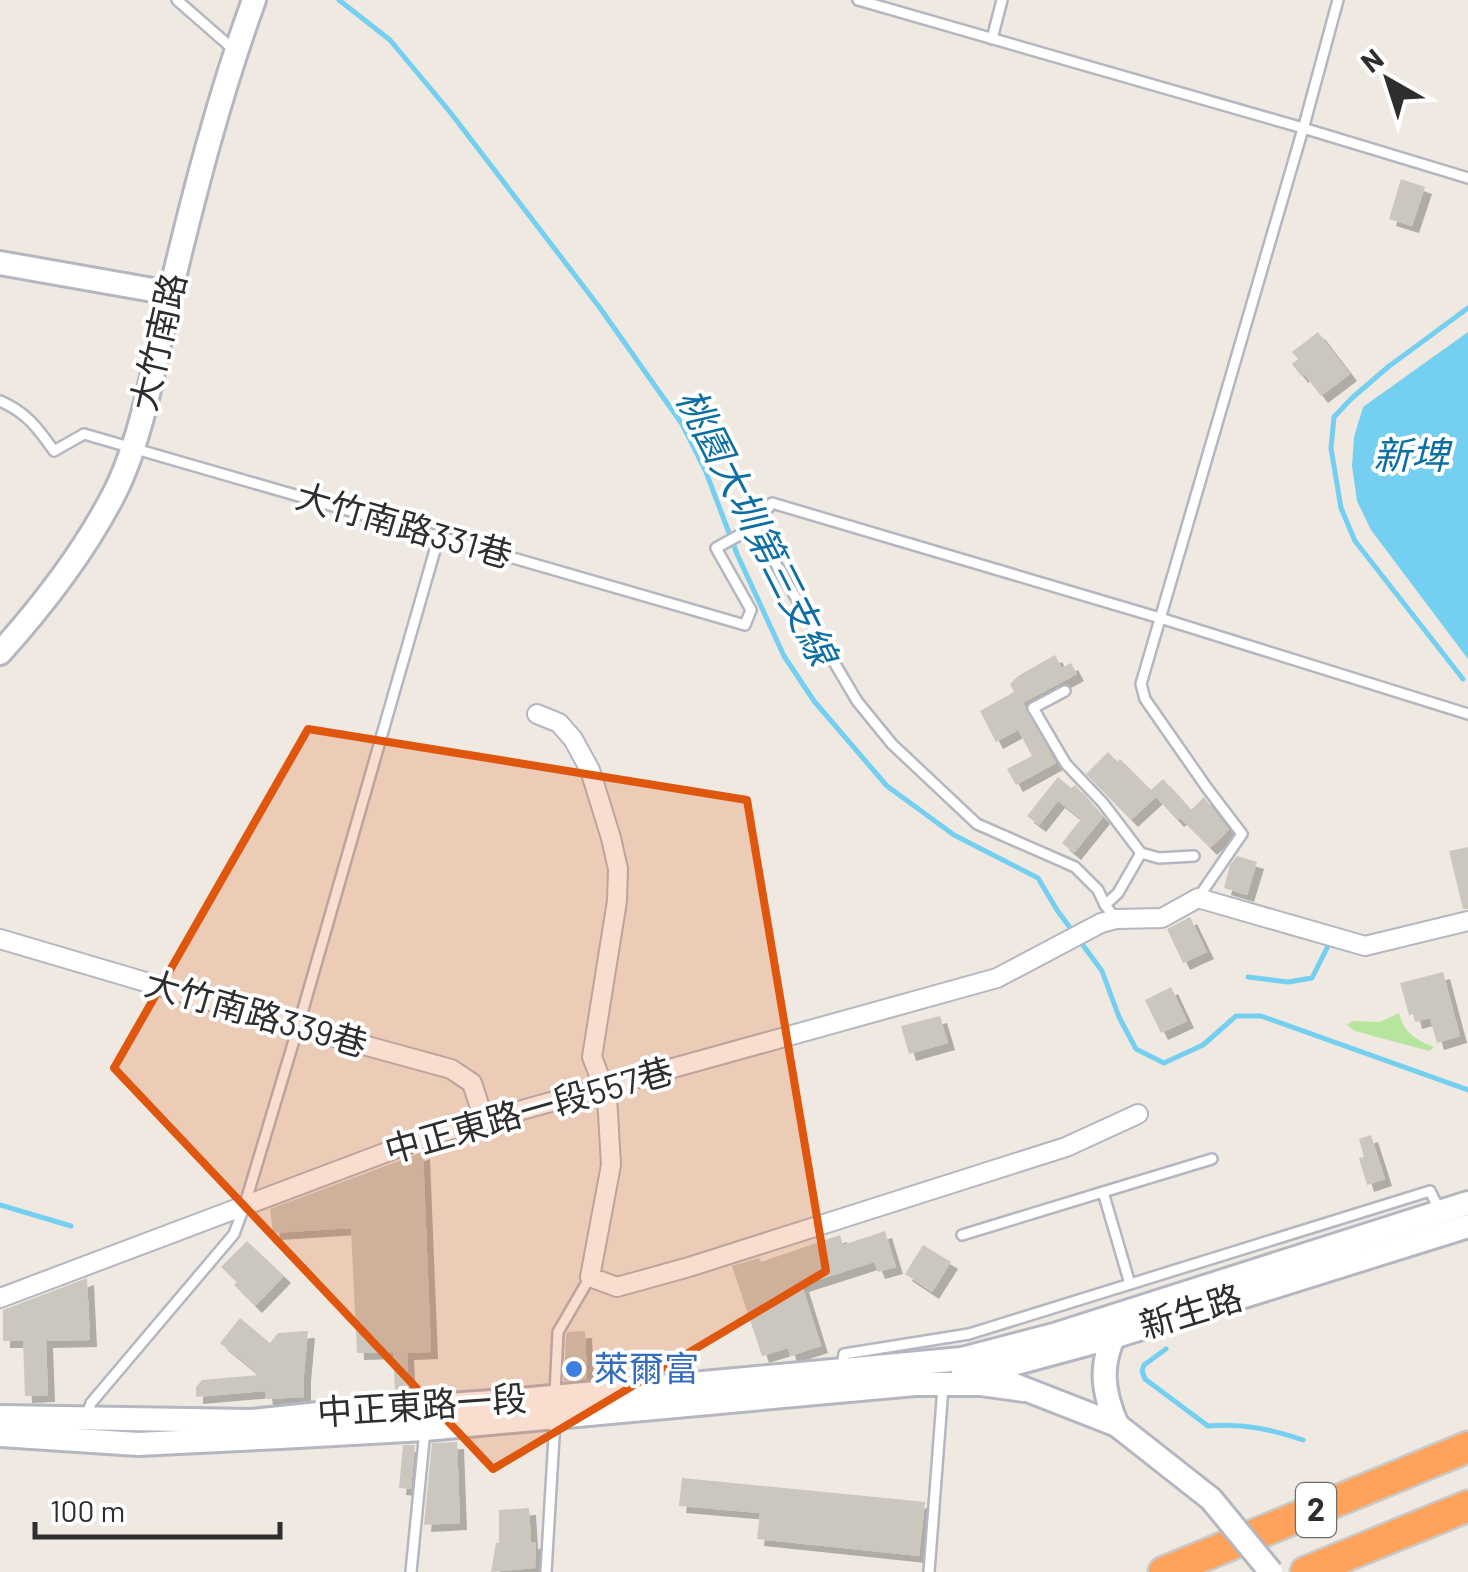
<svg xmlns="http://www.w3.org/2000/svg" width="1468" height="1572" font-family="Barlow,'Noto Sans TC',sans-serif">
  <style>
    .green { fill: #b6e59e }
    .water { fill: #75cff0 }
    .lines { fill: none; stroke-linecap: round; stroke-linejoin: round }
    .stream { stroke: #75cff0; stroke-width: 5 }
    .building { fill: #cbc7bf; filter: url(#shadow) }
    .lane-casing { stroke: #b4b7c1; stroke-width: 14 }
    .street-casing { stroke: #b4b7c1; stroke-width: 22 }
    .secondary-casing { stroke: #b4b7c1; stroke-width: 28 }
    .highway-casing { stroke: #c9c9c9; stroke-width: 35 }
    .lane { stroke: #fff; stroke-width: 9 }
    .street { stroke: #fff; stroke-width: 18 }
    .secondary { stroke: #fff; stroke-width: 22 }
    .highway { stroke: #ffa35c; stroke-width: 30 }
    .secondary-bridge-casing { stroke: #b4b7c1; stroke-width: 28; stroke-linecap: butt }
    .secondary-bridge { stroke: #fff; stroke-width: 22 }
    .marked { fill: #df570e; fill-opacity: 0.2; stroke: #df570e; stroke-width: 8; stroke-linejoin: round }
    .shop-dot { fill: #3f7fe0; stroke: #fff; stroke-width: 4 }
    .labels { text-anchor: middle; stroke-width: 8; stroke-linejoin: round; paint-order: stroke }
    .shield { fill: #fff; stroke: #6d6d6d; stroke-width: 2.5 }
    .shield-label { font-size: 32px; font-weight: bold; fill: #2e2e2e }
    .street-label { font-size: 35px; fill: #2e2e2e; stroke: #fff }
    .shop-label { font-size: 35px; fill: #366cbe; stroke: #fff; text-anchor: start }
    .water-label { font-size: 38px; font-style: italic; fill: #0d6fa3; stroke: #fff }
  </style>
  <defs>
    <filter id="shadow"><feDropShadow dx="7" dy="7" stdDeviation="0" flood-color="#0004"/></filter>
  </defs>
  <rect width="100%" height="100%" fill="#efe9e1"/>
  <path class="green" d="M1399,1013C1403,1032 1416,1040 1434,1047L1429,1051L1355,1031L1347,1025L1352,1021L1380,1022Z"/>
  <path class="water" d="M1468,332V659L1371,530L1357,501L1352,466L1354,437L1363,407Z"/>
  <g class="lines">
    <g class="stream">
      <path d="M339,0L390,40L450,112L600,308L682,424L706,472L737,554L784,656L814,701L887,786L954,835L1038,878L1057,910L1102,971L1119,1017L1136,1049L1164,1063L1203,1045L1236,1016H1261L1468,1090"/>
      <path d="M1463,679L1355,541L1341,508L1331,448L1334,417L1352,398L1388,367L1468,308"/>
      <path d="M1248,977L1288,982L1312,978L1330,942"/>
      <path d="M0,1205L71,1226"/>
      <path d="M1166,1349L1144,1365L1142,1371L1145,1379L1208,1426C1242,1423 1270,1429 1303,1440"/>
    </g>
  </g>
  <g class="building">
    <path d="M1401,179L1425,187L1412,226L1389,219Z"/>
    <path d="M1318,332L1350,374L1321,396L1304,374L1301,376L1292,364L1298,359L1292,352Z"/>
    <path d="M1055,655L1062,668L1071,663L1077,674L1023,703L1056,763L1016,785L1007,769L1032,756L1018,730L996,742L980,711L1014,692L1010,684L1018,676Z"/>
    <path d="M1108,752L1117,762L1120,759L1151,790L1163,779L1191,810L1204,797L1229,830L1210,848L1180,818L1177,820L1156,797L1131,820L1086,774Z"/>
    <path d="M1058,777L1071,788L1075,785L1103,817L1074,853L1062,843L1081,819L1058,801L1039,825L1027,816Z"/>
    <path d="M1468,847V909H1463L1449,851Z"/>
    <path d="M1237,856L1257,862L1247,895L1224,888L1230,865Z"/>
    <path d="M1190,917L1207,952L1183,963L1167,929Z"/>
    <path d="M1443,972L1460,1036L1437,1043L1430,1018L1415,1022L1413,1014L1409,1015L1400,983Z"/>
    <path d="M1171,987L1187,1021L1161,1033L1145,1000Z"/>
    <path d="M940,1016L948,1043L909,1054L901,1026Z"/>
    <path d="M1371,1135L1385,1179L1367,1185L1359,1158L1364,1157L1359,1139Z"/>
    <path d="M423,1152L431,1352L407,1353L409,1392L395,1393L393,1352L357,1353L351,1228L273,1233L270,1209Z"/>
    <path d="M885,1231L896,1267L878,1272L874,1262L802,1285L821,1346L790,1356L788,1348L762,1356L732,1266L759,1258L761,1262L840,1235L843,1245Z"/>
    <path d="M247,1241L284,1276L255,1306L234,1285L237,1282L221,1267Z"/>
    <path d="M923,1245L951,1262L932,1292L905,1274Z"/>
    <path d="M87,1278L90,1340L46,1341L48,1395L25,1396L23,1341H3V1310Z"/>
    <path d="M240,1318L270,1343L278,1333L308,1331L304,1374V1397L266,1399L265,1391L196,1397V1387L202,1380L259,1375L220,1343Z"/>
    <path d="M585,1331L587,1379L564,1381L566,1334L568,1332Z"/>
    <path d="M457,1442L460,1523L424,1525L432,1443Z"/>
    <path d="M403,1445H415L411,1489L399,1488Z"/>
    <path d="M682,1478L925,1502L919,1556L757,1539L760,1513L679,1506Z"/>
    <path d="M529,1508L531,1542H536L535,1568L491,1572L496,1543H499V1510Z"/>
  </g>
  <g class="lines">
    <defs>
      <g id="lane">
        <path d="M177,0L233,49"/>
        <path d="M858,0L1303,128L1468,178"/>
        <path d="M992,39L1002,0"/>
        <path d="M0,401C26,412 38,428 54,451L84,434L745,625L751,610L716,548L754,527"/>
        <path d="M1065,691L1033,708L1066,764L1103,803L1141,853"/>
        <path d="M1198,898L1242,834L1207,788L1145,699L1141,684L1305,122L1338,0"/>
        <path d="M1105,905L1118,893L1141,853L1159,858L1194,856"/>
        <path d="M1116,919L1105,905L1098,890L1075,867L977,824L892,744L857,701L754,527L772,503L1160,618L1468,714"/>
        <path d="M962,1235L1103,1192"/>
        <path d="M1130,1284L1103,1192L1212,1159"/>
        <path d="M842,1367L844,1354L969,1334L1430,1191L1440,1211"/>
        <path d="M555,1394L558,1332L590,1277"/>
        <path d="M86,1417L91,1403L234,1234L245,1204L298,1027L439,536"/>
        <path d="M411,1572L425,1430"/>
        <path d="M546,1572L555,1420"/>
        <path d="M929,1572L943,1387"/>
      </g>
      <g id="street">
        <path d="M537,714L559,723L573,739L590,770L611,838L618,869L617,901L592,1057L607,1096L611,1165L590,1277L617,1287L689,1267L1066,1147L1138,1114"/>
        <path d="M0,939L298,1027L451,1069L472,1083L484,1120"/>
        <path d="M0,1298L432,1135L997,978L1101,923L1116,919L1162,918L1198,898L1365,946L1468,921"/>
      </g>
      <g id="secondary">
        <path d="M0,263L170,293"/>
        <path d="M0,653C44,604 85,551 115,492C143,436 156,356 170,294C194,194 219,96 254,0"/>
        <path d="M1117,1329C1099,1364 1102,1390 1117,1425"/>
        <path d="M963,1372L987,1371L1113,1337L1468,1226"/>
        <path d="M1012,1384L1117,1425L1211,1499"/>
        <path d="M0,1417L251,1421L328,1413L520,1400L962,1359L1054,1335L1468,1203"/>
        <path d="M0,1435L138,1444L280,1437L425,1429L915,1384H981L1024,1390"/>
      </g>
      <g id="highway">
        <path d="M1164,1572L1468,1447"/>
        <path d="M1306,1572L1468,1506"/>
      </g>
    </defs>
    <use href="#lane" class="lane-casing"/>
    <use href="#street" class="street-casing"/>
    <use href="#secondary" class="secondary-casing"/>
    <use href="#highway" class="highway-casing"/>
    <use href="#lane" class="lane"/>
    <use href="#street" class="street"/>
    <use href="#secondary" class="secondary"/>
    <use href="#highway" class="highway"/>
    <defs>
      <path id="secondary-bridge" d="M1211,1499L1271,1572"/>
    </defs>
    <use href="#secondary-bridge" class="secondary-bridge-casing"/>
    <use href="#secondary-bridge" class="secondary-bridge"/>
  </g>
  <path class="marked" d="M308,729L747,800L826,1271L493,1469L114,1068Z"/>
  <circle class="shop-dot" cx="574" cy="1369" r="10"/>
  <g class="labels">
    <rect class="shield" x="1296" y="1483" width="40" height="54" rx="8"/>
    <g class="shield-label">
      <text x="1316" y="1521">2</text>
    </g>
    <g class="street-label">
      <text transform="translate(159 342) rotate(-77)" y="12">大竹南路</text>
      <text transform="translate(404 526) rotate(16)" y="12">大竹南路331巷</text>
      <text transform="translate(256 1014) rotate(16)" y="12">大竹南路339巷</text>
      <text transform="translate(529 1111) rotate(-16)" y="12">中正東路一段557巷</text>
      <text transform="translate(1191 1312) rotate(-17)" y="12">新生路</text>
      <text transform="translate(422 1406) rotate(-4)" y="12">中正東路一段</text>
    </g>
    <g class="shop-label">
      <text x="594" y="1381">萊爾富</text>
    </g>
    <g class="water-label">
      <text x="1411" y="469">新埤</text>
      <text transform="translate(756 527) rotate(63)" y="13">桃園大圳第三支線</text>
    </g>
  </g>
  <g transform="translate(1388 80) rotate(321)" stroke="#ffffff" stroke-width="8" paint-order="stroke">
  <path d="M0-8L18 38L0 25L-18 38Z" fill="#2e2e2e"/>
  <text y="-15" font-size="28" font-weight="bold" text-anchor="middle" fill="#2e2e2e">N</text>
  </g>
  <path d="M35 1522v15h245v-15" fill="none" stroke="#2e2e2e" stroke-width="5"/>
  <text x="50" y="1522" font-size="30" fill="#2e2e2e" stroke="#ffffff" stroke-width="8" paint-order="stroke">100 m</text>
</svg>
